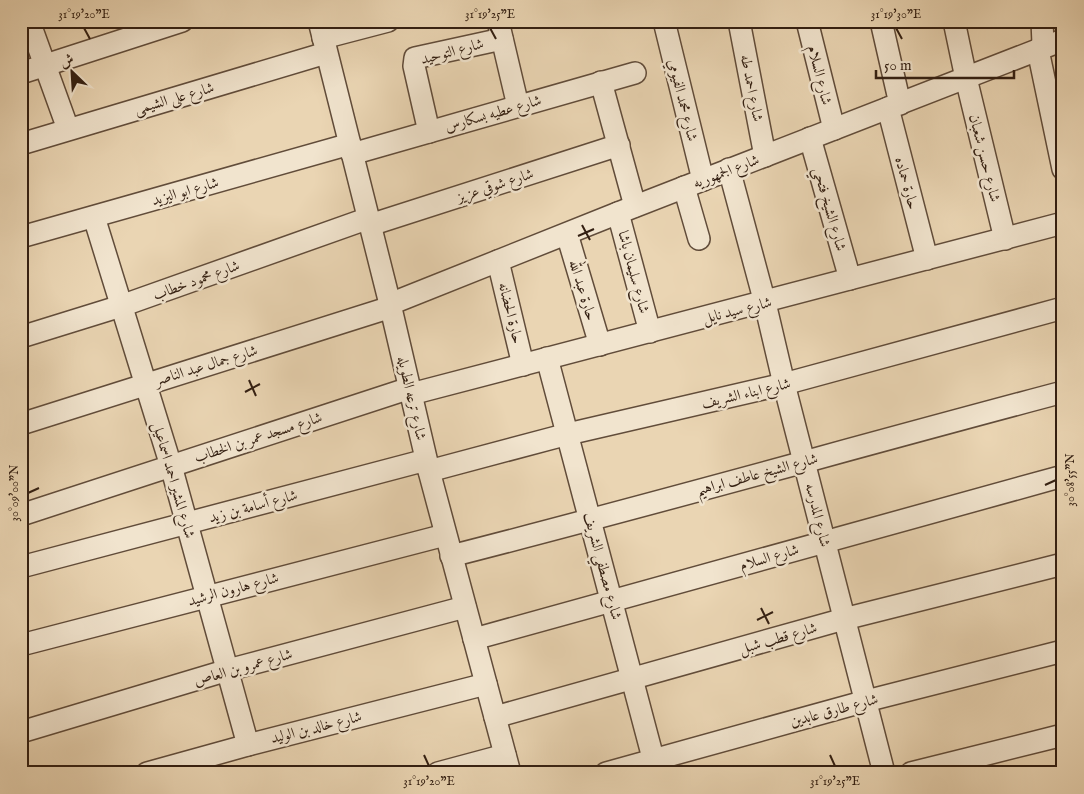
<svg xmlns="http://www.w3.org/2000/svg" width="1084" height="794" font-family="'IM FELL English',Amiri,serif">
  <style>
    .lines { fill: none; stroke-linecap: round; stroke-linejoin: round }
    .minor-casing { stroke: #614c3a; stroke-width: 24 }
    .minor { stroke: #f1e4ce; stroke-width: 21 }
    .ticks { fill: none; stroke: #331f12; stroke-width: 2 }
    .labels { text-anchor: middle; stroke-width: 5; stroke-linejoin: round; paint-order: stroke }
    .street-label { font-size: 15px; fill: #331f12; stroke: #f1e4ce }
    .neatline { fill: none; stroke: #331f12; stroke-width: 2 }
    .ticks-label { font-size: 12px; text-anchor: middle; fill: #331f12 }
  </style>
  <rect width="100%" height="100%" fill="#ead5b3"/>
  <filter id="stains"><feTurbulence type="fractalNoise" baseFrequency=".004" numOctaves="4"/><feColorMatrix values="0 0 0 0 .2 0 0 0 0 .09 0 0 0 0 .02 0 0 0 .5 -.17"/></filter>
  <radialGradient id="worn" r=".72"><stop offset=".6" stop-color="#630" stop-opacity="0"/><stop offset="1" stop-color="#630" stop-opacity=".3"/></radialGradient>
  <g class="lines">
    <defs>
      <g id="minor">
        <path d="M29,21L68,129"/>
        <path d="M319,21L390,304L429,471L510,773"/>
        <path d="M498,21L518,106"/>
        <path d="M664,21L703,180"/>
        <path d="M739,21L765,156"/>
        <path d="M807,21L834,129"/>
        <path d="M881,21L900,104"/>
        <path d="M954,21L966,78L1005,239"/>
        <path d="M1042,21L1043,44L1038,50L1063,169"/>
        <path d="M323,38L388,21"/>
        <path d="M21,73L182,21"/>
        <path d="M601,82L635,206"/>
        <path d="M888,108L927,259"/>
        <path d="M429,132L414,66L415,58L502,39"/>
        <path d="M810,138L850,279"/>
        <path d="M21,144L326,53"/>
        <path d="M352,154L635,73"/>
        <path d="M729,169L765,303L784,384L884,773"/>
        <path d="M684,187L699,239"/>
        <path d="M618,213L650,332"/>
        <path d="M94,217L171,466L248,745"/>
        <path d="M370,225L619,145"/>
        <path d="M567,234L600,345"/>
        <path d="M21,237L350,144"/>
        <path d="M498,261L523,365"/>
        <path d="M390,304L618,213L1063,40"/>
        <path d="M21,337L121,306L369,218"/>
        <path d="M547,358L657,773"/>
        <path d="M411,394L1063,223"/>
        <path d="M21,424L391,307"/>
        <path d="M429,471L568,434L784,384L1063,308"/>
        <path d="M21,515L410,388"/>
        <path d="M451,556C655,504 859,446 1063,392"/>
        <path d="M21,567L426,460"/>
        <path d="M474,639L1063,476"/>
        <path d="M21,645L445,535"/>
        <path d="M495,717L844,619L1063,564"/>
        <path d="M21,732L228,670L465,607"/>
        <path d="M147,773L248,745L486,684"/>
        <path d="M438,773L505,755"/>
        <path d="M606,773L866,701L1063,651"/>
        <path d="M911,773L1063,735"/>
      </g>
    </defs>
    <use href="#minor" class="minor-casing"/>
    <use href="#minor" class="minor"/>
  </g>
  <path class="ticks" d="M84,28L90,39M490,28L496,39M896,28L902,39M582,225L590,240M578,236L594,229M249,380L256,396M245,392L260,384M1045,485L1056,480M28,493L39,488M761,608L769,624M757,620L773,612M424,755L429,766M830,755L835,766"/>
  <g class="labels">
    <g class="street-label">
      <text transform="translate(452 51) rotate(-15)" y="5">شارع التوحيد</text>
      <text transform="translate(820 75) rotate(76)" y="5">شارع السلام</text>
      <text transform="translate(752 88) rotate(79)" y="5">شارع احمد طه</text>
      <text transform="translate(174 98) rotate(-16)" y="5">شارع على الشيمى</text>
      <text transform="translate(683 100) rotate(76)" y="5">شارع محمد الفيومي</text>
      <text transform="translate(493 113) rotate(-16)" y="5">شارع عطيه بسكارس</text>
      <text transform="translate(985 158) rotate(76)" y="5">شارع حسن شعبان</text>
      <text transform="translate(726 171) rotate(-21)" y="5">شارع الجمهوريه</text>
      <text transform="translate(907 183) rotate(75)" y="5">حارة حماده</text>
      <text transform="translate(495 185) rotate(-18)" y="5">شارع شوقي عزيز</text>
      <text transform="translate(185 191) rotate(-16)" y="5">شارع ابو اليزيد</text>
      <text transform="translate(830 209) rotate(74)" y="5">شارع الشيخ فتحي</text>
      <text transform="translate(634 272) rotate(75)" y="5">شارع سليمان باشا</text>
      <text transform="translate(196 280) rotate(-20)" y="5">شارع محمود خطاب</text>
      <text transform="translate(583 290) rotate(73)" y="5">حارة عبد الله</text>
      <text transform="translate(737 310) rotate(-14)" y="5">شارع سيد نايل</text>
      <text transform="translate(511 313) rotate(76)" y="5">حارة الحضانه</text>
      <text transform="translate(206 365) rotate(-17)" y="5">شارع جمال عبد الناصر</text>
      <text transform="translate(746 393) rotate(-13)" y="5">شارع ابناء الشريف</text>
      <text transform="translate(412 398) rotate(77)" y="5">شارع ترعه الطويله</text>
      <text transform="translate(258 437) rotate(-18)" y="5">شارع مسجد عمر بن الخطاب</text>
      <text transform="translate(757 474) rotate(-15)" y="5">شارع الشيخ عاطف ابراهيم</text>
      <text transform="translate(174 480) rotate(74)" y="5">شارع المشير احمد اسماعيل</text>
      <text transform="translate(253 506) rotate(-15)" y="5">شارع أسامة بن زيد</text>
      <text transform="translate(818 515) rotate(76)" y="5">شارع المدرسه</text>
      <text transform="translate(769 557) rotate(-16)" y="5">شارع السلام</text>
      <text transform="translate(603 566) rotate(75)" y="5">شارع مصطفي الشريف</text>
      <text transform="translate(233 589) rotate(-15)" y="5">شارع هارون الرشيد</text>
      <text transform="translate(778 638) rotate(-16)" y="5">شارع قطب شبل</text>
      <text transform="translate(243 667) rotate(-16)" y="5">شارع عمرو بن العاص</text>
      <text transform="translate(834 710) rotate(-15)" y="5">شارع طارق عابدين</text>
      <text transform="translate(316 727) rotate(-14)" y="5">شارع خالد بن الوليد</text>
    </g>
  </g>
  <rect width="1084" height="794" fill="none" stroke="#ead5b3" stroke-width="55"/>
  <g transform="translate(72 72) rotate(335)" stroke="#f1e4ce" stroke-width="4" paint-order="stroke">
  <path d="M0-4L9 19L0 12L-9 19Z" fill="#331f12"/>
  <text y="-8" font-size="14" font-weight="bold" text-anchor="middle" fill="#331f12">ش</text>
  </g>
  <path d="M876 70v8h138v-8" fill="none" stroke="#331f12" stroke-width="2.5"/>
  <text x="884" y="70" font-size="15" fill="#331f12" stroke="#f1e4ce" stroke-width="4" paint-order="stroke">50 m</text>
  <rect x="28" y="28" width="1028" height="738" class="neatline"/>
  <g class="ticks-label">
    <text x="84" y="18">31°19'20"E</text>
    <text x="490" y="18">31°19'25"E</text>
    <text x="896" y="18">31°19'30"E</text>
    <text transform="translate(1070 480) rotate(-90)" y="4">30°08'55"N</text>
    <text transform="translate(14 493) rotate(-90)" y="4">30°09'00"N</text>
    <text x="429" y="785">31°19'20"E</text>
    <text x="835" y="785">31°19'25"E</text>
  </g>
  <rect width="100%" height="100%" filter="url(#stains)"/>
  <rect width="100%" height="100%" fill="url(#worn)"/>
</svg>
